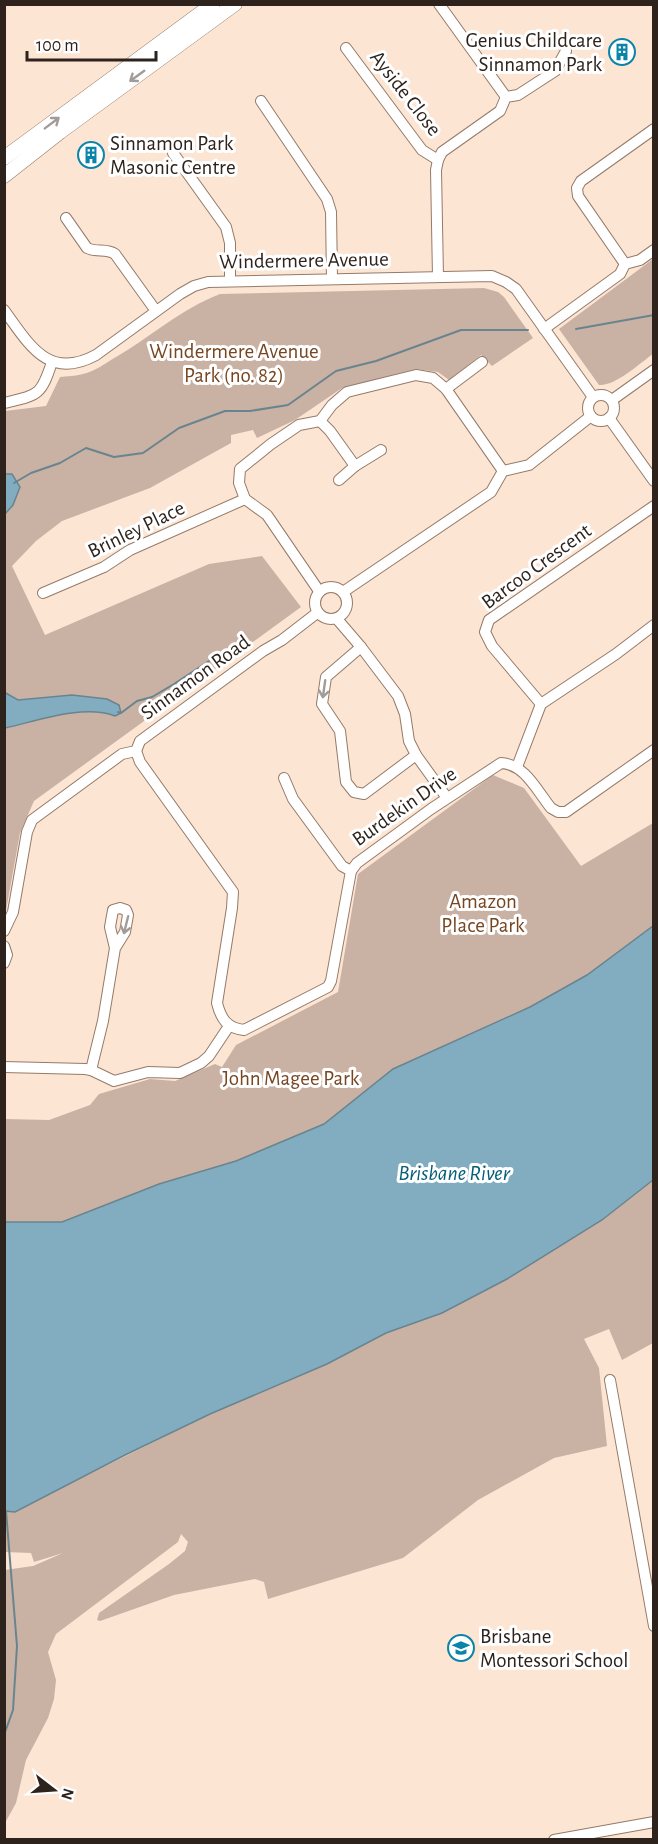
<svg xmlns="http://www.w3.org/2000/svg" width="658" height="1844" font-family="'Alegreya Sans',sans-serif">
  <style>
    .green { fill: #c9b2a3 }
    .water { fill: #82adc0; stroke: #69848f; stroke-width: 1.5 }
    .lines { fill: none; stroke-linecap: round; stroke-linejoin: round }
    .stream { stroke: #69848f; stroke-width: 2 }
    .minor-casing { stroke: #957a68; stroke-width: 12 }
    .major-casing { stroke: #957a68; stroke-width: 15 }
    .minor { stroke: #fff; stroke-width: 10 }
    .major { stroke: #fff; stroke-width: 14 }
    .oneway { stroke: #a19c99 }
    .labels { text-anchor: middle; stroke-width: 6; stroke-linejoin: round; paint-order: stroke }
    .poi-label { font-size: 21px; fill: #2e231c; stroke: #fff; text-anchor: start }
    .street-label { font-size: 21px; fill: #2e231c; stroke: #fff }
    .park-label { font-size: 21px; fill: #774621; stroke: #fff }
    .water-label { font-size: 22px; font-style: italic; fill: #055d78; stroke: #fff }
  </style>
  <rect width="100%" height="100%" fill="#fde5d4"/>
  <g class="green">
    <path d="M653,259V354C640,363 616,386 599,385L559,329Z"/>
    <path d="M484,288L498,292L504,297L533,338L492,366L481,355L449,380L438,372L416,369L342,388L295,420L257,438L253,430L231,435V443L150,488L62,521L36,541L12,566L45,635L209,564L262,556L301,607L34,801L20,833L5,916V411L46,406L60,377C67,376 76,376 83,374C95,371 106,363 116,357C152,336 181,309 220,294Z"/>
    <path d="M493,775L524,788L581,866L653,823V926L587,975L530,1007L393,1069L324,1124L236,1161L159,1184L62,1222H5V1119L49,1120L90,1105L99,1094L150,1079L175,1081L215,1064L222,1067L236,1045L338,992L358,874Z"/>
    <path d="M653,1180V1343L622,1360L609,1329L584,1339L599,1368L607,1446L554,1458L478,1500L403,1558L268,1599L264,1582L255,1579L174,1595L100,1621L97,1620L99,1613L169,1564L185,1551L188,1542L181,1534L178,1542L56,1634L48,1652L56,1680L54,1699L48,1718L26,1760L16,1803L5,1823V1570L33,1566L63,1553L34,1562L31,1553L5,1552V1511H15L210,1414L327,1364L386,1333Z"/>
  </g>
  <g class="water">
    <path d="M5,474H12L20,487L13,505L5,514Z"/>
    <path d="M4,692L18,700L72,695L107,699L119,705L121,713L115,716C83,704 37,721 5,728Z"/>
    <path d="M653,926V1180L602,1220L507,1279L442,1313L386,1333L327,1364L210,1414L125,1455L15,1512L5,1511V1222H62L159,1184L236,1161L324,1124L393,1069L530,1007L587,975Z"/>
  </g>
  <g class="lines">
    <g class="stream">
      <path d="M576,329L654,315"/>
      <path d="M14,483L31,473L60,463L86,448L114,457L143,453L179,428L225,411H250L288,405L336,371L376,361L461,330H528"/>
      <path d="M118,712L121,713L137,701L152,697L174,684L209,661"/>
      <path d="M4,1735L13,1710L17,1646L6,1511"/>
    </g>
    <defs>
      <g id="minor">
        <path d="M439,4L506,97"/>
        <path d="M346,48L422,150L438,160"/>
        <path d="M261,101L327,199L331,212L332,279"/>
        <path d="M173,153L226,227L230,243V281"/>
        <path d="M66,218L87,248C97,253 106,248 115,254L156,311"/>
        <path d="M625,264L578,196L577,188L581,181L654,129"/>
        <path d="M438,277L436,170L438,160L442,152L500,111L506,97L518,95L555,71L566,51"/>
        <path d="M4,310C29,344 48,381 96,355L180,294L194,286L208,282L492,276L506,282L516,289L593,397"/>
        <path d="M544,329L620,274L625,264L640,260L654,250"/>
        <path d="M446,389L482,362"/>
        <circle cx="601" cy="408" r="13"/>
        <path d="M612,400L654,370"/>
        <path d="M4,403C38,395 41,396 52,362"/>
        <path d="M609,418L654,481"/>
        <path d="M320,421L330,431L355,466"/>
        <path d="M339,480L355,466L381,450"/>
        <path d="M654,506L489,620L485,632L492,646L541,704L616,654L654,625"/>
        <circle cx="331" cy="603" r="16"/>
        <path d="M319,591L267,515L245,499L239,483L240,469L271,444L299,425L320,421L332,405L347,392L416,375L433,378L446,389L503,471"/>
        <path d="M343,592L491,492L503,471L529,465L591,416"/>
        <path d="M43,593L104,567L130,550L245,499"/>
        <path d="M337,619L361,647L398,696L405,714L409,741L416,755L447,798"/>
        <path d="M361,647L326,677L322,704L340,731L346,782L354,792L364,794L416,755"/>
        <path d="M136,751L140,762L233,892L232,908L217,1003C221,1019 227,1028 244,1030L328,987L331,981L351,871L357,863L431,809L501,763C525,764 537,791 551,808L558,812H566L654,750"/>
        <path d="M517,767L541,704"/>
        <path d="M284,778L293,799L342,866L351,871"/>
        <path d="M4,931L13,912L27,832L32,820L122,754L136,751L140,741L263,651L282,640L317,613"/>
        <path d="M4,946L7,955L4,963"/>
        <path d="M4,1067L85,1069L91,1070L114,1081L148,1072L180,1073L201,1063L209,1056L229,1026"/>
        <path d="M91,1070L103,1021L115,948L125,932L128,915L126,910L120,908L113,910L110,927L115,948"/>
        <path d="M610,1380L654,1626"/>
        <path d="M554,1840L654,1822"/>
      </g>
      <g id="major">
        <path d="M4,158L213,4"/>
        <path d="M4,176L60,132L235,4"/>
      </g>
    </defs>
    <use href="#minor" class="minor-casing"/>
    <use href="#major" class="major-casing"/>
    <use href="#minor" class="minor"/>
    <use href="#major" class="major"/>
  </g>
  <defs><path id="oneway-shaft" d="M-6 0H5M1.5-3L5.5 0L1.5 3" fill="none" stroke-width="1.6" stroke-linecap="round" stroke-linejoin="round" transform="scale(1.5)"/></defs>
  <g class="oneway">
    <use href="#oneway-shaft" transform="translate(137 76) rotate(144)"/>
    <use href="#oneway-shaft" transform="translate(52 123) rotate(-37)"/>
    <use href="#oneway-shaft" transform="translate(324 689) rotate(98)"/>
    <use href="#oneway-shaft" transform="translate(126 925) rotate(104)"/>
  </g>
  <defs>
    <symbol id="building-ring" viewBox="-11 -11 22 22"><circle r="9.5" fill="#fff" stroke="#0b84a9" stroke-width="1.5"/><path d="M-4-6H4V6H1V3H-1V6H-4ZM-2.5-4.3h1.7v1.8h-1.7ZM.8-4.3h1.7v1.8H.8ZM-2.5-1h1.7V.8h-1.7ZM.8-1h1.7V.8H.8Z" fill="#0b84a9"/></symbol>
    <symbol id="school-ring" viewBox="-11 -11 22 22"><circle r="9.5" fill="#fff" stroke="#0b84a9" stroke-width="1.5"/><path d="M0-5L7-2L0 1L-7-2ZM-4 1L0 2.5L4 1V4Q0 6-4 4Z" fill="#0b84a9"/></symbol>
  </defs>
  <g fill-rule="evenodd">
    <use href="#building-ring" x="607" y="37" width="30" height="30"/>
    <use href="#building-ring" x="76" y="140" width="30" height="30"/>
    <use href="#school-ring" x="446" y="1633" width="30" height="30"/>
  </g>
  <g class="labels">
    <g class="poi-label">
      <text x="602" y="47" text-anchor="end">Genius Childcare<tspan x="602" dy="24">Sinnamon Park</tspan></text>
      <text x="110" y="150">Sinnamon Park<tspan x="110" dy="24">Masonic Centre</tspan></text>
      <text x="480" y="1643">Brisbane<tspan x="480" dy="24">Montessori School</tspan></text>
    </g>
    <g class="street-label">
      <text transform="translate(406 93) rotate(52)" y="7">Ayside Close</text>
      <text transform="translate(304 260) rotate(-1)" y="7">Windermere Avenue</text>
      <text transform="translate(136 529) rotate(-26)" y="7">Brinley Place</text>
      <text transform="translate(536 566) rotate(-36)" y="7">Barcoo Crescent</text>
      <text transform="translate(195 677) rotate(-36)" y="7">Sinnamon Road</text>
      <text transform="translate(404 806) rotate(-35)" y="7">Burdekin Drive</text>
    </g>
    <g class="park-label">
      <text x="234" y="358">Windermere Avenue<tspan x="234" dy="24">Park (no. 82)</tspan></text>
      <text x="483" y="908">Amazon<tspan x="483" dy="24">Place Park</tspan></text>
      <text x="291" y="1085">John Magee Park</text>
    </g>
    <g class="water-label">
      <text x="454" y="1180">Brisbane River</text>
    </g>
  </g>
  <rect width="658" height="1844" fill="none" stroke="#2e231c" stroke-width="12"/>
  <g transform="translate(54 1790) rotate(107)" stroke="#ffffff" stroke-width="4.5" paint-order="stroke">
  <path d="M0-4.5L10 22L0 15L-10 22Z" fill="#2e231c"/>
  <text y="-9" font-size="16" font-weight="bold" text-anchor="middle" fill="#2e231c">N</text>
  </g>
  <path d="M27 51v9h129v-9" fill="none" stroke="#2e231c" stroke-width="3"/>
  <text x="36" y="51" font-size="18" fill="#2e231c" stroke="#ffffff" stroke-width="4.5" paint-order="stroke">100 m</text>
</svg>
